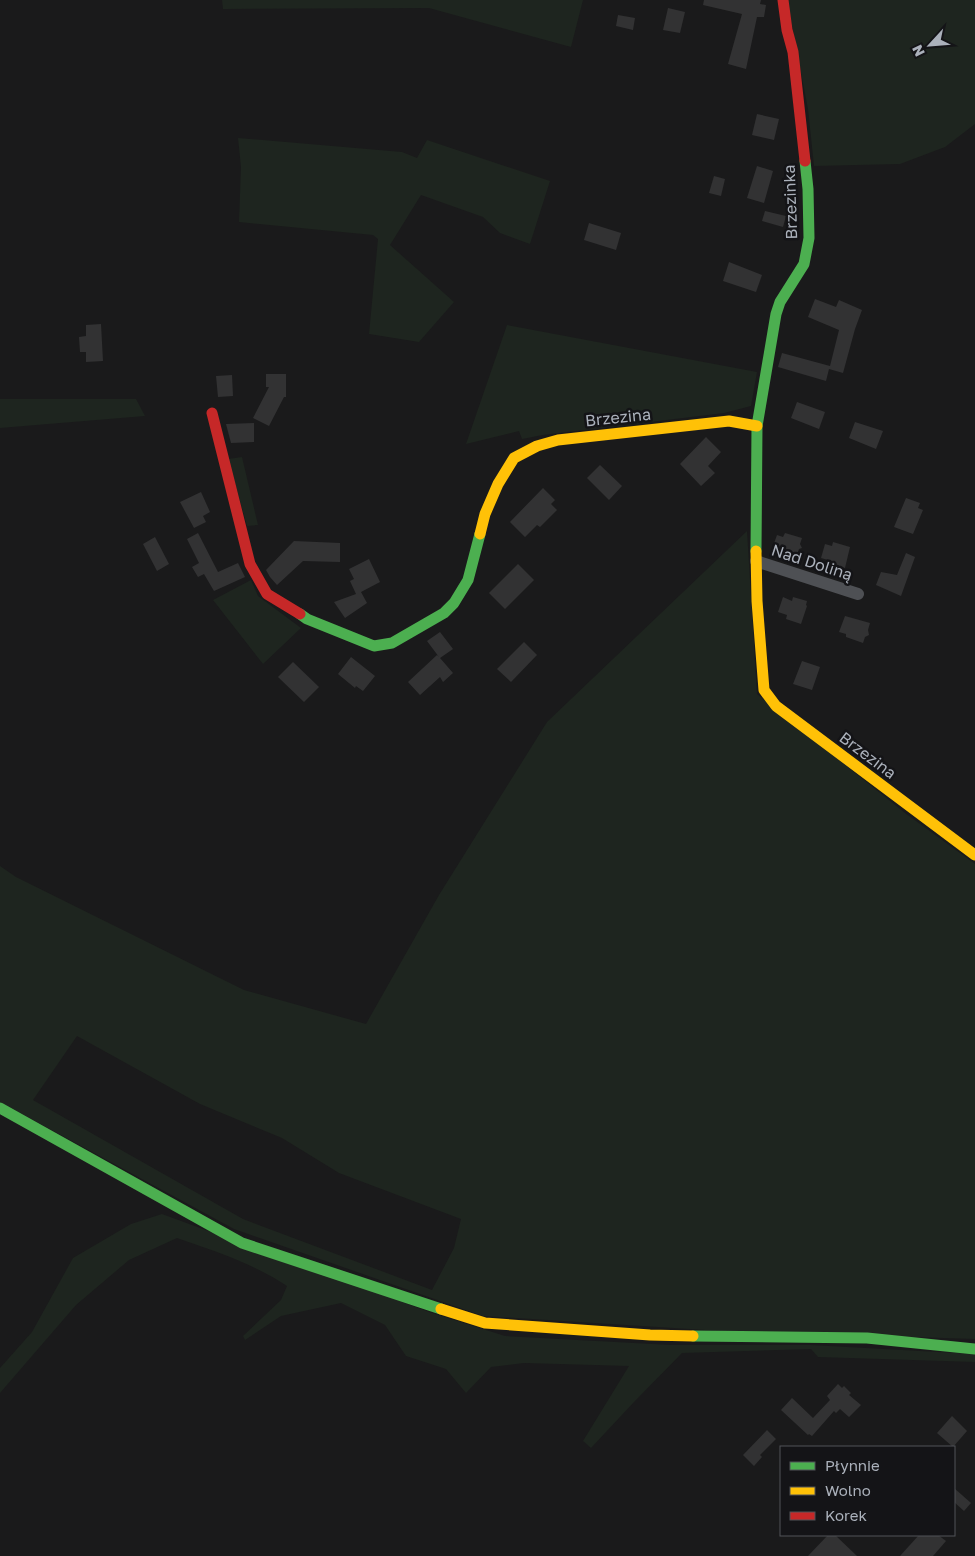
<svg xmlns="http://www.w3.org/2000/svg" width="975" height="1556" font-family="'Golos Text',sans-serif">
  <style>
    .green { fill: #1e251f; fill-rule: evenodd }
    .building { fill: #323233 }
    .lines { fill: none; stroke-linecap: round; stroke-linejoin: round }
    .street { stroke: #4e5054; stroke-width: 12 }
    .fast { stroke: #4caf50; stroke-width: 11 }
    .slow { stroke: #ffc107; stroke-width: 11 }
    .jam { stroke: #c62828; stroke-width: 11 }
    .labels { text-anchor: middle; stroke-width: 5; stroke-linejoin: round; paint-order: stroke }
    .street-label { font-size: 16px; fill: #abb1bb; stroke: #141417 }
  </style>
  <rect width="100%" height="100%" fill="#1a1a1b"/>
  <g class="green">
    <path d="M222,0H583L571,47L429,8L223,9Z"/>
    <path d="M787,0H975V124L945,147L900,164L814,166L808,109Z"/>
    <path d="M238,138L402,152L417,158L427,140L550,181L530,244L500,233L483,217L421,195L390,245L454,302L419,342L369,334L378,239L373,235L239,222L241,167Z"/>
    <path d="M507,325L757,372L751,406L724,413L543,435L522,439L519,431L466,444Z"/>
    <path d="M0,399H136L145,416L0,428Z"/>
    <path d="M242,457L258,525L247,526L228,459Z"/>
    <path d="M747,531L757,694L905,813L975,864V1339L721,1331L483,1316L234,1229L0,1102V866L16,877L244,990L366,1024L439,895L547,722ZM77,1036L200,1104L282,1138L339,1173L461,1219L454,1248L432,1290L243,1219L33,1100Z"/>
    <path d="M251,580L258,596L301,628L263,664L213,600Z"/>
    <path d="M162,1214L432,1313L505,1336L671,1345H811L975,1354V1362L818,1357L811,1349L682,1353L634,1402L591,1448L583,1441L629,1366L524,1363L491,1367L466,1393L446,1369L406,1356L385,1325L341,1303L281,1316L245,1340L243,1336L281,1300L287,1286C254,1264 215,1251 177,1238L129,1260L76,1305L0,1393V1368L32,1332L73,1258L131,1224Z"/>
  </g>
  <g class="building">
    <path d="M704,0H761L760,4L766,5L764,17H757L746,69L728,64L742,14L703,5Z"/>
    <path d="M668,8L685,12L680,33L663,30Z"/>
    <path d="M618,15L635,18L633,30L616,26Z"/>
    <path d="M757,114L779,119L774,140L752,135Z"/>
    <path d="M757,166L773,171L764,203L747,198Z"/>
    <path d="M714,176L725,179L721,196L709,193Z"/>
    <path d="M765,211L786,216L783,227L762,221Z"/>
    <path d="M589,223L621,233L616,250L584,240Z"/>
    <path d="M729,262L762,275L756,292L723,281Z"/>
    <path d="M815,299L836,307L839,300L862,310L855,329L843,373L829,369L826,381L778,367L782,353L830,366L839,330L808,317Z"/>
    <path d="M101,324L103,361L86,362V352H80L79,337L86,336V325Z"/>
    <path d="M266,374H286V397H284L269,426L253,418L269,387H266Z"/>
    <path d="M232,375L233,396L218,397L216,376Z"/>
    <path d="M797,402L825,412L819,429L791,418Z"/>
    <path d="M855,422L883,431L876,449L849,438Z"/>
    <path d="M254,423V442L231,443L226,424Z"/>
    <path d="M706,437L721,452L708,466L715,473L701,486L680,464Z"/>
    <path d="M600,465L622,486L609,500L587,478Z"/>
    <path d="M543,488L555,500L551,504L557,510L540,527L537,525L525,537L510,522Z"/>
    <path d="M201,492L210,512L203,516L206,522L194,528L180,502Z"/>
    <path d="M906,498L920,503L918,508L923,510L913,534L894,527Z"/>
    <path d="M198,533L218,572L238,563L245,577L214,591L204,574L198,577L192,567L199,563L187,539Z"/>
    <path d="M785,533L802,538L800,544L802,548L799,549L797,555L772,549L777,535L783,537Z"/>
    <path d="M155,537L169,564L157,571L143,544Z"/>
    <path d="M294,541L340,543V562L303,561L277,585L270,577L266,570Z"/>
    <path d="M833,542L850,547L845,568L827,563L828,560L821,558L825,544L832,546Z"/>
    <path d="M906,553L915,557L901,596L876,585L881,572L897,575Z"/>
    <path d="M369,559L380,582L361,592L367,603L345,618L334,602L356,594L350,581L354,579L349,569Z"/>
    <path d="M518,564L534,580L505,609L489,593Z"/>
    <path d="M783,597L792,601L793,597L807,601L806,605L807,606L801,624L786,619L787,615L778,612Z"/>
    <path d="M845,616L870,623L868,630L869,635L865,637L863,643L846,637V634L839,632Z"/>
    <path d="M440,632L453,649L440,658L453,673L443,682L440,677L420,695L408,682L437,655L439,657L427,641Z"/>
    <path d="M524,642L537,655L511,682L497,669Z"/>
    <path d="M351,657L375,676L363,691L356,686L355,688L338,674Z"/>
    <path d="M802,661L820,667L812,690L793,684Z"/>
    <path d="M293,662L319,687L304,702L278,677Z"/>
    <path d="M838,1384L842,1388L844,1386L851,1393L849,1395L861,1405L849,1417L840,1409L836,1413L834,1411L812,1436L809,1434L808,1435L781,1410L792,1398L813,1418L830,1400L827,1396Z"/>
    <path d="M952,1416L967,1431L953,1447L937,1433Z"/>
    <path d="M767,1430L776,1439L760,1455L762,1457L754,1466L743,1455Z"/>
    <path d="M954,1488L971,1503L964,1511L954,1502Z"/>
    <path d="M828,1535H835L857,1556H808Z"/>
    <path d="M919,1535H938L946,1541L933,1556H900Z"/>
  </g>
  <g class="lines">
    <path class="street" d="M756,561L858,594"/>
    <g class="fast">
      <path d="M756,551L757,426L776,314L780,302L804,264L809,238L808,189L805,161"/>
      <path d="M300,614L307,619L374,646L392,643L444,613L454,603L468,580L480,534"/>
      <path d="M0,1108L242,1243L441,1309"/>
      <path d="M693,1336L867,1338L975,1349"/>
    </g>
    <g class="slow">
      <path d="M480,534L485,514L498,484L514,458L537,446L558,440L729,421L757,426"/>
      <path d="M756,551L757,601L764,690L776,706L975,855"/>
      <path d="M441,1309L485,1323L650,1335L693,1336"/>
    </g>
    <g class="jam">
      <path d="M783,0L787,30L793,52L805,161"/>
      <path d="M212,413L250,564L267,594L300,614"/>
    </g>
  </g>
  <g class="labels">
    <g class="street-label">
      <text transform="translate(790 202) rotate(-92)" y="6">Brzezinka</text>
      <text transform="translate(618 417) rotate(-6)" y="6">Brzezina</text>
      <text transform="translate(812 562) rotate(18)" y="6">Nad Doliną</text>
      <text transform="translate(868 755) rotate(37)" y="6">Brzezina</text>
    </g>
  </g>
  <rect x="780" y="1446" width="175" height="90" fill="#141417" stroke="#505359"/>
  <rect x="790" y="1462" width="25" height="8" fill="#4caf50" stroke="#505359"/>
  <text x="825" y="1471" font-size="15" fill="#abb1bb">Płynnie</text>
  <rect x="790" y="1487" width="25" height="8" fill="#ffc107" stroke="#505359"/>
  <text x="825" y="1496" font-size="15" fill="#abb1bb">Wolno</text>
  <rect x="790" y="1512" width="25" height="8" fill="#c62828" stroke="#505359"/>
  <text x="825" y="1521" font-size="15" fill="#abb1bb">Korek</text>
  <g transform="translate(930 45) rotate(244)" stroke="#141417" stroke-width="4" paint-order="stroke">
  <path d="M0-4L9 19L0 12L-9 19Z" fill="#abb1bb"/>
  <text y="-8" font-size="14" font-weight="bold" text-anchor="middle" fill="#abb1bb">N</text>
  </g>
</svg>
